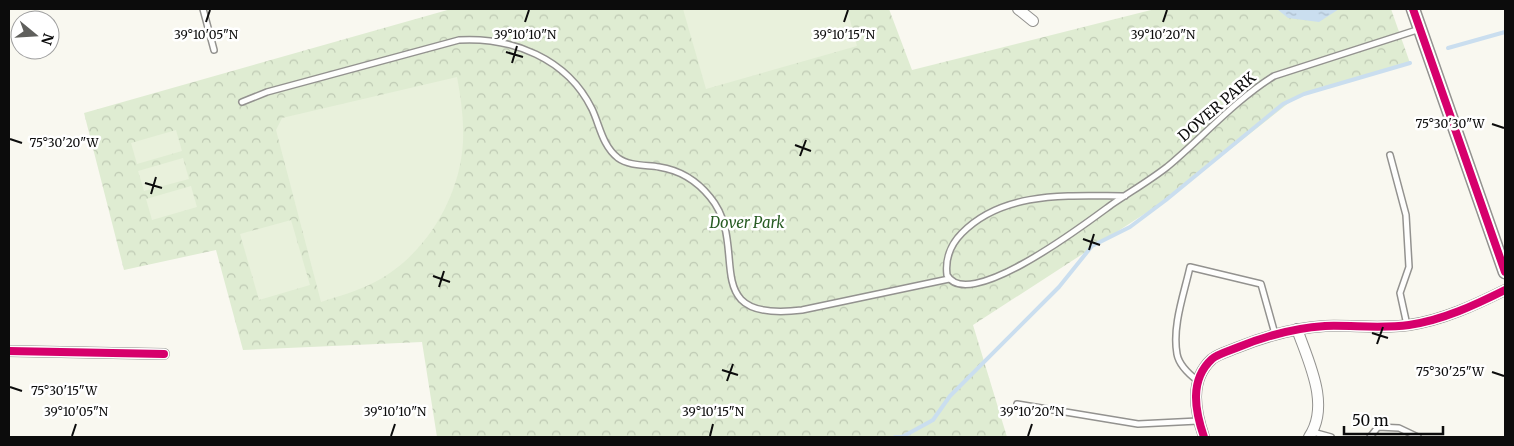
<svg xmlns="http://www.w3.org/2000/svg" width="1514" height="446" font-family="Merriweather,serif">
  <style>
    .park { fill: url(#park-crowns) }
    .pitch { fill: #e9f1dc }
    .water { fill: url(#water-ripples) }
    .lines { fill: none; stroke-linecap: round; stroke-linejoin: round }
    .stream { stroke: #cadeef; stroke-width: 4 }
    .service-casing { stroke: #93928f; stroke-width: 8 }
    .minor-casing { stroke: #93928f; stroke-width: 12 }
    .tertiary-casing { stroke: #93928f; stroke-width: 15 }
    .service { stroke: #fefefd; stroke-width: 5 }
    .minor { stroke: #fefefd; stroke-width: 10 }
    .tertiary { stroke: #fefefd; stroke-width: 12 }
    .cycleway-casing { stroke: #fff; stroke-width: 11 }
    .cycleway { stroke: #d6006c; stroke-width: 8 }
    .ticks { fill: none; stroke: #0c0c0c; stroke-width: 2 }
    .labels { text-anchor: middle; stroke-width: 5; stroke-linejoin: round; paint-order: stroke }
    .street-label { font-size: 15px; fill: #0c0c0c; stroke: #fff }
    .park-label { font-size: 15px; font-style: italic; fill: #285c23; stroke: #fff }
    .ticks-label { font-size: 12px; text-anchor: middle; fill: #0c0c0c; stroke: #fff; stroke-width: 5; stroke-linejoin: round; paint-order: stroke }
  </style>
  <defs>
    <pattern id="park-crowns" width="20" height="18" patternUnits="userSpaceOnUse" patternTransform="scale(1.25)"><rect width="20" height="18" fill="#dfecd2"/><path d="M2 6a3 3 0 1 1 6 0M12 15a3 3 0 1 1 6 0" fill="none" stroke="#bec9b3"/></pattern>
    <pattern id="water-ripples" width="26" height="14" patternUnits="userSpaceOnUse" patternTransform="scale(1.25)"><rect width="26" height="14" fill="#cadeef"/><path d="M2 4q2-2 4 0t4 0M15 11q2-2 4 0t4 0" fill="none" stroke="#acbdcc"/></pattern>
  </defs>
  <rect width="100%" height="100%" fill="#f9f8f0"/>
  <path class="park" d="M451,9H889L912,70L1155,9H1391L1410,63L1295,98L1166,200L973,325L1007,437H437L422,342L243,350L216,250L124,270L84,113Z"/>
  <g class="pitch">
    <path d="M683,9H847L857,46L706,89Z"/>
    <path d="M457,77C461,98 464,120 463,142C460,198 425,256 375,282C358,291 339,296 321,302L276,130L282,118Z"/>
    <path d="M176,130L182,151L137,164L131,143Z"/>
    <path d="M183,158L189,179L144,191L138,171Z"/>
    <path d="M191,186L197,207L152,220L146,199Z"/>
    <path d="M291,220L310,285L259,300L240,234Z"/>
  </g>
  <path class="water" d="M1277,9H1339L1319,22L1288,18Z"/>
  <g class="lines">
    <g class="stream">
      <path d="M1448,48L1505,32"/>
      <path d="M895,437H902L933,420L950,396L1059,287L1092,246L1130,227L1166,200L1283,104L1304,94L1410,63"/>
    </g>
    <defs>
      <g id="service">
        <path d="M203,9L214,50"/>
        <path d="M242,102L267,92L459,40C512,37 567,58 592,109C600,126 602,145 618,158C629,166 646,165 659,167C679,170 697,181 710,197C752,247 694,323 802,310L949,279"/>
        <path d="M1390,155L1406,215L1409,267L1400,293L1407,325"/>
        <path d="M1125,196C1070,196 1004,190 962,233C951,244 945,259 947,275C968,314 1089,221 1111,205C1130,192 1149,181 1167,167C1203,137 1234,101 1274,76L1420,29"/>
        <path d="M1198,381C1190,375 1179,365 1177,354C1172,326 1184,294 1190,267L1261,284L1275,334"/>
        <path d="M1017,404L1138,424L1198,421"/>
        <path d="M1313,432L1331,437"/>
        <path d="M1370,437L1378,427L1399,428L1418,437"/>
      </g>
      <g id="minor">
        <path d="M1018,9L1033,21"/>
        <path d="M1297,329C1308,361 1331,405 1309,437"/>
        <path d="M9,351L164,354"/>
        <path d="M1204,437C1195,411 1189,380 1212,359C1218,354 1229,351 1236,348C1265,336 1294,328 1325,326C1353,325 1381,329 1409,325C1443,320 1475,305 1505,290"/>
      </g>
      <path id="tertiary" d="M1413,9L1505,272"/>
    </defs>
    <use href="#service" class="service-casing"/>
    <use href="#minor" class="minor-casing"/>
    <use href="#tertiary" class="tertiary-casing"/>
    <use href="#service" class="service"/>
    <use href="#minor" class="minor"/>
    <use href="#tertiary" class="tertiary"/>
    <defs>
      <g id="cycleway">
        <path d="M1413,9L1505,272"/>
        <path d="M9,351L164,354"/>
        <path d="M1204,437C1195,411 1189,380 1212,359C1218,354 1229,351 1236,348C1265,336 1294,328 1325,326C1353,325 1381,329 1409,325C1443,320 1475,305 1505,290"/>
      </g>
    </defs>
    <use href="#cycleway" class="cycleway-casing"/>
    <use href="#cycleway" class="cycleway"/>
  </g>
  <path class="ticks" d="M206,22L210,10M525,22L529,10M844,22L848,10M1163,22L1167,10M506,52L523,57M512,63L517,46M1492,124L1504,128M10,139L22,143M795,145L811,151M800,156L806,140M145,183L162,188M151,194L156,177M1083,239L1100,245M1089,250L1094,234M433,276L450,282M439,287L444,271M1372,333L1388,338M1377,344L1383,327M722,370L738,375M1492,372L1504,376M727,381L733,364M10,387L22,391M72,436L76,424M391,436L395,424M710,436L713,424M1028,436L1032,424"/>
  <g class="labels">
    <g class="street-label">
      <text transform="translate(1217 107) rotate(-41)" y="5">DOVER PARK</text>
    </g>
    <g class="park-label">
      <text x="747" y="228">Dover Park</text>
    </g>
  </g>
  <g class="ticks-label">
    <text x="206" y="39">39°10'05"N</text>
    <text x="525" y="39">39°10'10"N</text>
    <text x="844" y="39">39°10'15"N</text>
    <text x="1163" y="39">39°10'20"N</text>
    <text x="1450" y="128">75°30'30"W</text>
    <text x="64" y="147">75°30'20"W</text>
    <text x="1450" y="376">75°30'25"W</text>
    <text x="64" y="395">75°30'15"W</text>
    <text x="76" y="416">39°10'05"N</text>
    <text x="395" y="416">39°10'10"N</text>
    <text x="713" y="416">39°10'15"N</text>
    <text x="1032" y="416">39°10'20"N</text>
  </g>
  <rect width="1514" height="446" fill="none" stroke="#0c0c0c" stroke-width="20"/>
  <g transform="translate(35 35) rotate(108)"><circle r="24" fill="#ffffff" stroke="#9e9e9e"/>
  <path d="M0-4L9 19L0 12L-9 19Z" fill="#5f5f5c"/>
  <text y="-8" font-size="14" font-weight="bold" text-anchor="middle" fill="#0c0c0c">N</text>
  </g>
  <path d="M1344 426v8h99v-8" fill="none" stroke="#0c0c0c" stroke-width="2.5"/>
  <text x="1352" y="426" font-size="15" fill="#0c0c0c" stroke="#ffffff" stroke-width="4" paint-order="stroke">50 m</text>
</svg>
